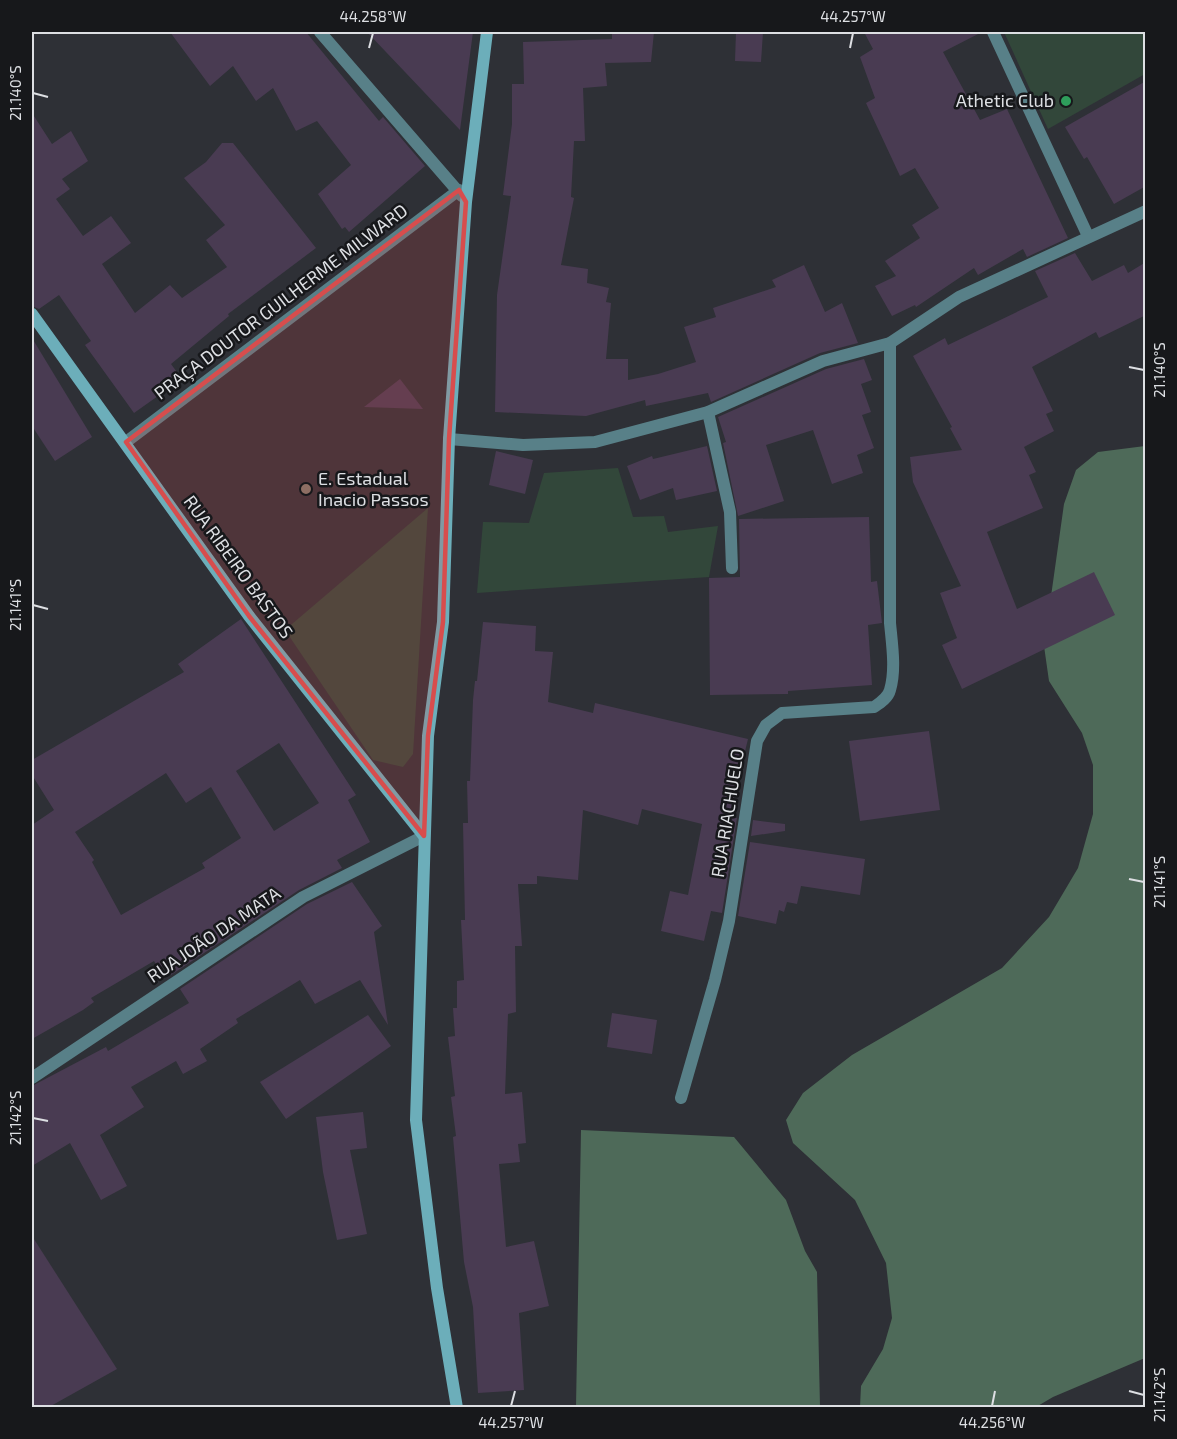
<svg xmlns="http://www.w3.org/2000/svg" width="1177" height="1439" font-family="'Exo 2',sans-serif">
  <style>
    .green { fill: #32473a }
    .forest { fill: #4e6a59 }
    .building { fill: #493b52; fill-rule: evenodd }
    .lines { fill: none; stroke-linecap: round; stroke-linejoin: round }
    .street { stroke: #588088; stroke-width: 12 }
    .secondary { stroke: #6caeba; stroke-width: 12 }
    .marked { fill: #d74d4d; fill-opacity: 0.2; stroke: #d74d4d; stroke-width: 4.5; stroke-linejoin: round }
    .ticks { fill: none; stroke: #dddfe3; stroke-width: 2 }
    .leisure-dot { fill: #2e9e5b; stroke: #17181b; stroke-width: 2 }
    .education-dot { fill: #8d6e63; stroke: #17181b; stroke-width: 2 }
    .labels { text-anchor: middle; stroke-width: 5; stroke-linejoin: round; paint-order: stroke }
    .poi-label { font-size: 18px; fill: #dddfe3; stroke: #17181b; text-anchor: end }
    .street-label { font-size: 18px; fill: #dddfe3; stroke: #17181b }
    .neatline { fill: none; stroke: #dddfe3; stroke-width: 2 }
    .ticks-label { font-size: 15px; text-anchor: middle; fill: #dddfe3 }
  </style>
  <rect width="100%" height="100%" fill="#2e3036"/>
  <g class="green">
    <path d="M1004,32H1145V74L1048,129Z"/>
    <path d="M618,468L633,517L664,516L668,532L718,526L709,577L477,593L483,522L529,523L544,473Z"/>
    <path d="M428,508L413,754L403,767L373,760L285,630Z"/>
  </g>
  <g class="forest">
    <path d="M1145,446V1358L1053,1397L1036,1407H860L861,1386L883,1349L892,1318L886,1263L855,1200L793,1143L786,1120L803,1093L852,1055L1002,968L1049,917L1078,868L1093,814V765L1082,733L1049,681L1044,646L1064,504L1076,470L1098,452Z"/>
    <path d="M581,1130L734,1137L786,1200L805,1251L817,1272L820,1407H576Z"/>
  </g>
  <g class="building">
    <path d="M170,32H306L379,121L383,117L425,166L349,232L345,227L342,229L318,194L351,165L317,121L296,131L273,88L256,101L233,66L210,86Z"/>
    <path d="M367,32H473L460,130L405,72Z"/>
    <path d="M612,32H654L651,62L605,63L607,86L583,88L585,141H574L571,197L574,198L561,265L588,269L587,283L609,288L606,302L611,303L606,359H628V380L658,374L696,362L684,327L716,317L713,308L776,287L772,280L804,265L825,312L842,303L858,343L820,353L711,402L708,393L646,406L645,400L586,416L495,412L497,295L511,196L503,195L512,124V84H524L523,42L612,39Z"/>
    <path d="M736,32H763L761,62L735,61Z"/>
    <path d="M864,32H982L943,52L980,120L1007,109L1068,238L1027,257L1023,249L978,275L974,268L916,307L915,305L892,316L875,286L896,276L885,261L920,238L912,225L939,208L915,168L900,176L866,103L875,98L860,57L873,49Z"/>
    <path d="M1146,81V186L1114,204L1087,157L1084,159L1065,127Z"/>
    <path d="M32,113L52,144L71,131L88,161L62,179L70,189L56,199L83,236L111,216L131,243L102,264L135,313L170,285L182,298L227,267L206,240L225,225L184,178L206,162L222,143H233L316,248L228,314L229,316L171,364L182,379L134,413L85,345L91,341L59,295L39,309L32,306Z"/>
    <path d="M1075,253L1092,281L1124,265L1128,273L1146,262V315L1099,338L1096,332L1032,367L1053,411L1046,414L1054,431L1024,447L1036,472L1029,475L1043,508L987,532L1017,609L1094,572L1115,615L962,689L942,645L957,638L940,593L961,586L913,482L910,457L962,450L950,428L952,427L913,356L945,338L948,345L1048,297L1035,271Z"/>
    <path d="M32,338L92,437L55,461L32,426Z"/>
    <path d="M864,359L872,380L861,384L871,412L862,415L874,448L857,455L863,473L832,484L813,430L766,445L784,501L738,516L723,443L726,442L718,417L826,369Z"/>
    <path d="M400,379L423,409L364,407Z"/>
    <path d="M707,446L717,491L676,500L673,488L640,500L627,466L652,456L653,459Z"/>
    <path d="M496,451L533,460L525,494L489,485Z"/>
    <path d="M869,517L871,582L877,581L882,623L868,625L872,685L788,691V694L710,695L709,578L740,577L739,519Z"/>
    <path d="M241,619L356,795L348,800L370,842L337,860L342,868L299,890L171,975L165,965L158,968L154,961L91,998L94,1002L83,1010L32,1039V825L54,810L32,775V760L184,672L178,664ZM279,743L319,803L274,831L236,771ZM166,773L186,803L211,787L241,838L202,863L205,868L121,915L92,862L94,860L75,832Z"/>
    <path d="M483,622L536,626L535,651L553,652L548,702L593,713L595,703L748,739L729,817L737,818L722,913L711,911L704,941L661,931L670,891L688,895L702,824L642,809L638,825L583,810L578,880L537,876V884H518L522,946H515L516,1012L508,1014L505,1094L522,1092L526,1143L518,1144L520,1162L499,1164L506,1247L534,1241L549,1306L519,1313L524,1390L478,1393L473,1307L464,1262L453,1137L456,1136L451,1097L455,1096L448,1037L455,1036L453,1008H457V981L464,980L461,920H465L463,823H468L467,781H470L473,700L475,681H477Z"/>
    <path d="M929,731L940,810L860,821L849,741Z"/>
    <path d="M753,820L785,824V831L751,836Z"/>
    <path d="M750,842L865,859L860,895L801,886L797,904L787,902L784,912L779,910L776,924L738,916Z"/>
    <path d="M352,882L382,926L374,932L388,1025L360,980L315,1004L300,980L236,1019L238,1023L200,1049L207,1061L183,1074L176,1061L131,1087L144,1107L100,1135L127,1186L101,1200L70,1143L32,1166V1086L106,1047L108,1051L189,1003L180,989L307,904Z"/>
    <path d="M612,1013L657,1020L652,1054L607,1047Z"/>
    <path d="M368,1015L391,1046L286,1119L260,1082Z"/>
    <path d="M363,1112L367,1148L350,1150L367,1234L337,1240L323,1172L316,1117Z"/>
    <path d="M32,1236L117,1369L49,1407H32Z"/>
  </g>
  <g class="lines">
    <g class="street">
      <path d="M320,32L462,196"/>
      <path d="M993,32L1088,236"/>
      <path d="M708,412L730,512L732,568"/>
      <path d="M449,439L523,445L595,442L708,412L823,361L890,343L959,297L1146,211"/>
      <path d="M126,442L459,190"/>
      <path d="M32,1078L303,897L424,836"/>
      <path d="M681,1098L715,980L729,921L757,741L766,725L782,713L874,707C880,703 888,698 890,690C896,670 892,644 890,623V343"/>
    </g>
    <g class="secondary">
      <path d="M32,314L249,616L424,836"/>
      <path d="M457,1408L437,1288L416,1120L428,736L443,622L449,439L466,202L487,32"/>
    </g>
  </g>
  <path class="marked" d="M459,190L466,202L449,439L443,622L428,736L424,836L249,616L126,442Z"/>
  <path class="ticks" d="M369,48L373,33M850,48L853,33M33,93L48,97M1129,367L1144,370M33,605L48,609M1129,879L1144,882M33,1118L48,1121M1129,1391L1144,1395M511,1406L515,1391M992,1406L995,1391"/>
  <circle class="leisure-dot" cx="1066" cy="101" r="6"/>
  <circle class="education-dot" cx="306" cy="489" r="6"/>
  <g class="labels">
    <g class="poi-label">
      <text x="1054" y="107">Athetic Club</text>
      <text x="318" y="485" text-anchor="start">E. Estadual<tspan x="318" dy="21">Inacio Passos</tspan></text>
    </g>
    <g class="street-label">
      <text transform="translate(281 302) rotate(-37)" y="6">PRAÇA DOUTOR GUILHERME MILWARD</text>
      <text transform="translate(238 567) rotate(54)" y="6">RUA RIBEIRO BASTOS</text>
      <text transform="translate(728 813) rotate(-81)" y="6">RUA RIACHUELO</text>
      <text transform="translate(214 935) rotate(-34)" y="6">RUA JOÃO DA MATA</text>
    </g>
  </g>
  <rect width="1177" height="1439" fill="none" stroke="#17181b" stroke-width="66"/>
  <rect x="33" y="33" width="1111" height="1373" class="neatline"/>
  <g class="ticks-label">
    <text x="373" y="22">44.258°W</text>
    <text x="853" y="22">44.257°W</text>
    <text transform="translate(16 93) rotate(-90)" y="5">21.140°S</text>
    <text transform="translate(1160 370) rotate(-90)" y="5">21.140°S</text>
    <text transform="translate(16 605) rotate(-90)" y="5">21.141°S</text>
    <text transform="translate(1160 882) rotate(-90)" y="5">21.141°S</text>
    <text transform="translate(16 1118) rotate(-90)" y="5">21.142°S</text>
    <text transform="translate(1160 1395) rotate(-90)" y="5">21.142°S</text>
    <text x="511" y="1428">44.257°W</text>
    <text x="992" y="1428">44.256°W</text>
  </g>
</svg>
